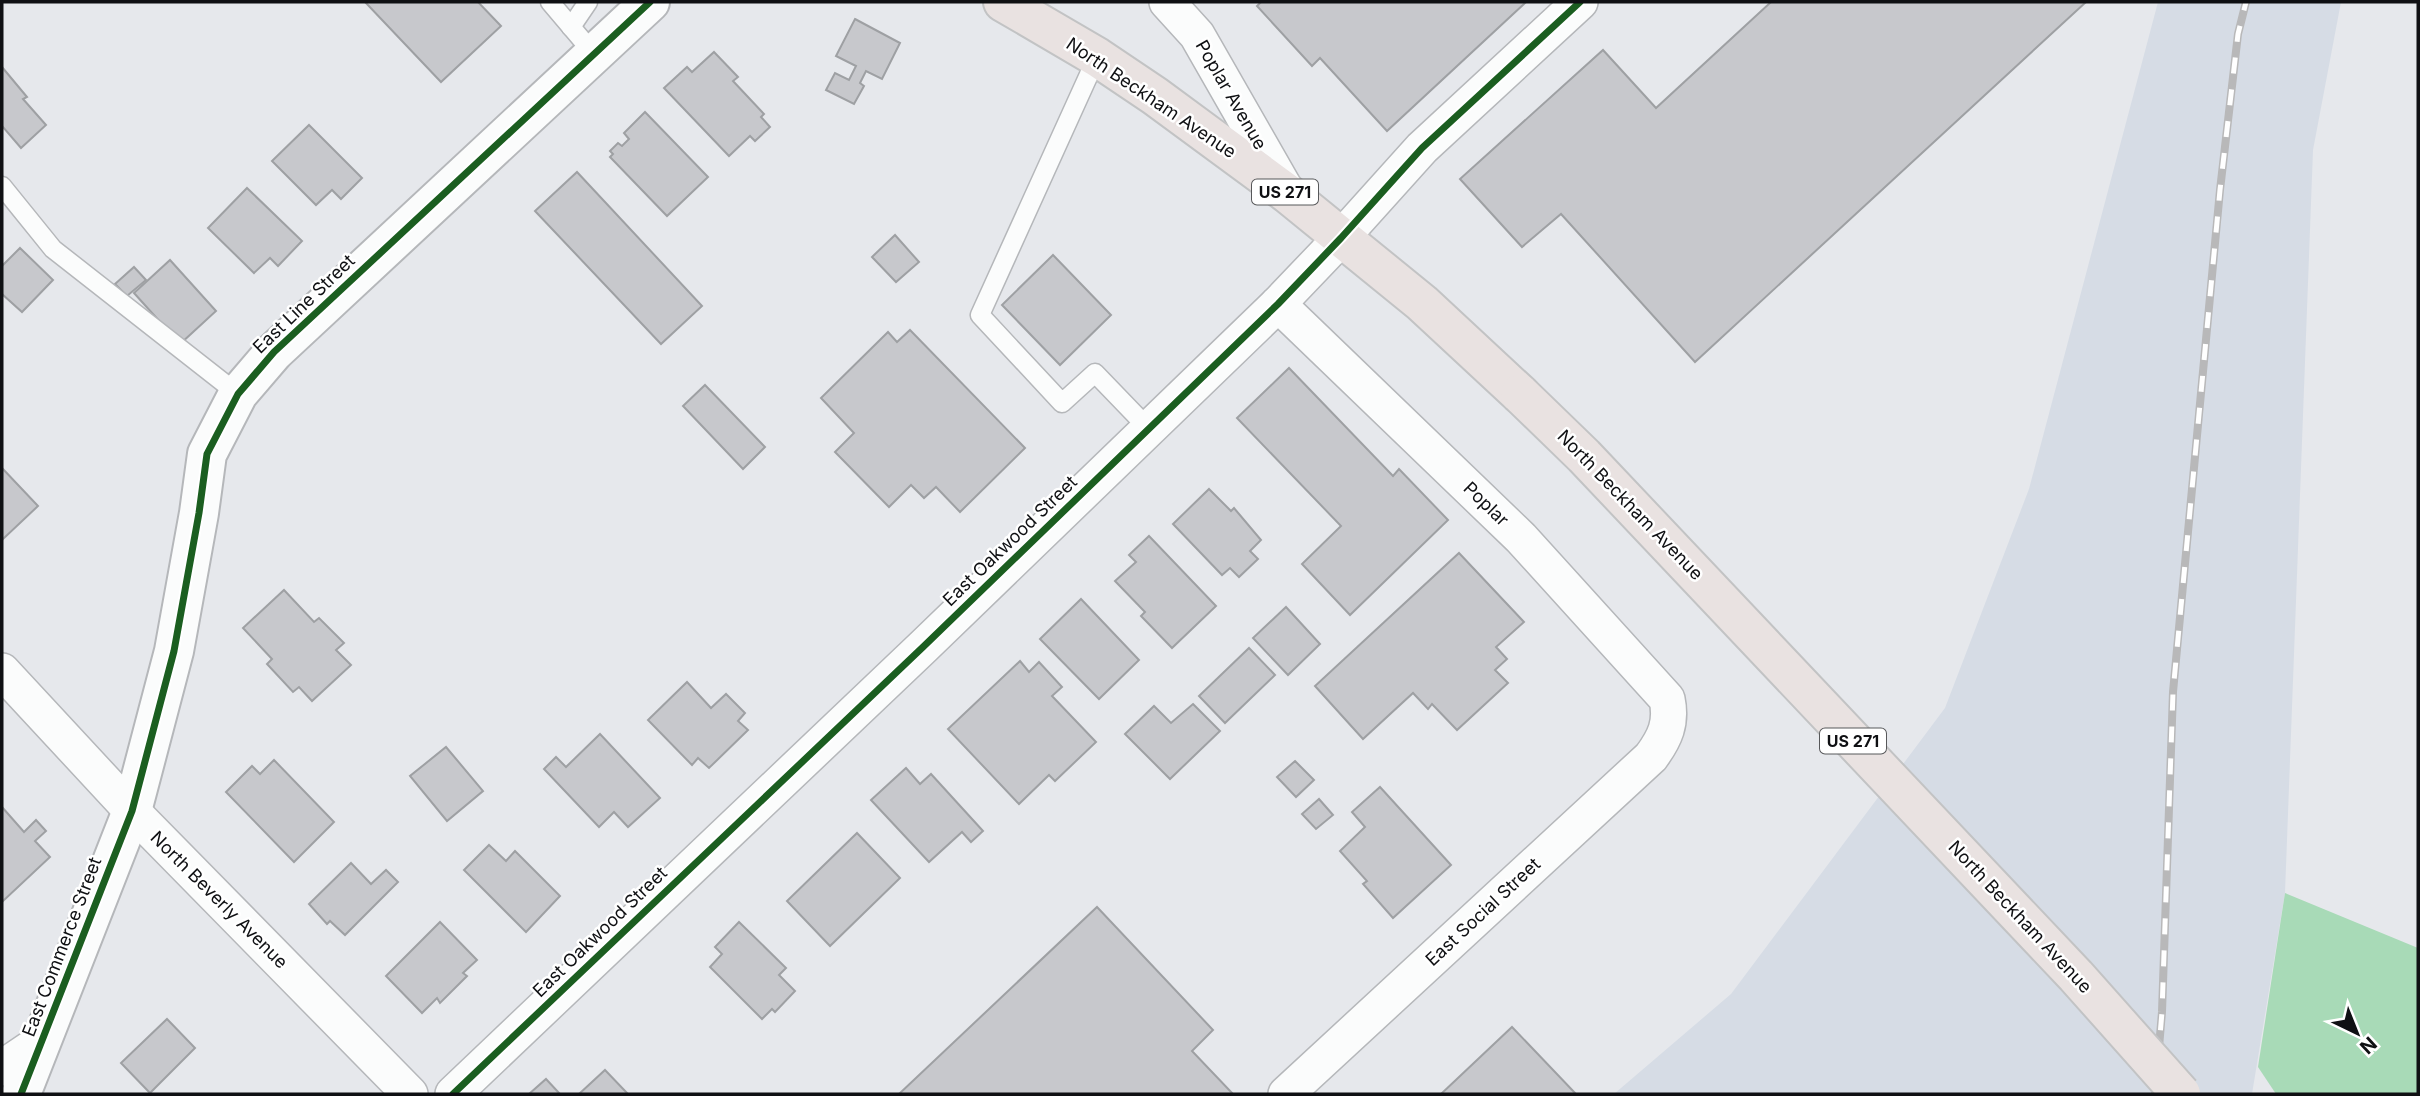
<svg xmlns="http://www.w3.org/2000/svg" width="2420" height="1096" font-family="Inter,sans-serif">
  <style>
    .built { fill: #d6dce5 }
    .forest { fill: #a8dab7 }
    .building { fill: #c7c8cc; stroke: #9ea0a3; stroke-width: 2 }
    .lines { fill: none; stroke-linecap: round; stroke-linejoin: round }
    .lane-casing { stroke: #b5b7ba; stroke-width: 21 }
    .street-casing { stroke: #b5b7ba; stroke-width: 38 }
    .secondary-casing { stroke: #b5b7ba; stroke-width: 42 }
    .primary-casing { stroke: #c2c3c4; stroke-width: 42 }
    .lane { stroke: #fbfcfc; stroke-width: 18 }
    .street { stroke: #fbfcfc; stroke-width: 35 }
    .secondary { stroke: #fbfcfc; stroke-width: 38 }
    .primary { stroke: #e9e2e1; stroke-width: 38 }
    .rail-casing { stroke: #b8b8b9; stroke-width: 8 }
    .rail { stroke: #fff; stroke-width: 5; stroke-dasharray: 16; stroke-linecap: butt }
    .primary-bridge-casing { stroke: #c2c3c4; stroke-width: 42; stroke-linecap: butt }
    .primary-bridge { stroke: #e9e2e1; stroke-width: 38 }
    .cycleway-casing { stroke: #fff; stroke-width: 11 }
    .cycleway { stroke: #1b5e20; stroke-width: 7 }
    .labels { text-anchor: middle; stroke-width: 5; stroke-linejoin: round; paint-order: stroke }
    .shield { fill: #fff; stroke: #57585a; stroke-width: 2 }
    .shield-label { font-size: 16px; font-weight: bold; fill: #0f1013 }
    .street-label { font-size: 18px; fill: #0f1013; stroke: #fff }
  </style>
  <rect width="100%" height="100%" fill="#e6e8ec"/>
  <path class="built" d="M2158,2H2341L2313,150L2285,893L2252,1094H1614L1731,994L1945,708L2029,489Z"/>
  <path class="forest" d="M2285,893L2418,948V1094H2276L2258,1067Z"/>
  <g class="building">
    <path d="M365,2H478L501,26L441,82Z"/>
    <path d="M1261,2H1524L1525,3L1387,131L1320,58L1312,66L1257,6Z"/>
    <path d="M1771,2H2086L1695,362L1561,214L1522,247L1460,179L1603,50L1656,108Z"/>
    <path d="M855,19L900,43L882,79L866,71L860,83L864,86L854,104L826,90L835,73L849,80L856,66L836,56Z"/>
    <path d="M714,52L738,77L733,81L764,114L761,117L770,127L755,141L750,136L729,156L664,88L687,67L692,72Z"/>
    <path d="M2,67L27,97L23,99L46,125L21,148L2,126Z"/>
    <path d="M645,112L708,177L667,216L610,157L613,154L610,151L618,143L622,146L629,139L624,133Z"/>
    <path d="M309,125L362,178L341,199L332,190L316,205L272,161Z"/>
    <path d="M577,172L702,306L661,344L535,211Z"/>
    <path d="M247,188L302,241L278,266L270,258L254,273L208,228Z"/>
    <path d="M895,235L919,262L896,282L872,257Z"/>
    <path d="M20,248L53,280L22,312L2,294V266Z"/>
    <path d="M1053,255L1111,315L1060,365L1002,305Z"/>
    <path d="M170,260L216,311L180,344L134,293Z"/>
    <path d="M134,267L146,280L127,296L115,284Z"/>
    <path d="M910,330L1025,448L960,512L936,487L924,498L911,485L889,507L835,452L854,433L821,398L888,332L897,342Z"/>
    <path d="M1289,368L1393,476L1399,469L1448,520L1350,615L1302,564L1341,526L1237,418Z"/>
    <path d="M705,385L765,447L743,469L683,406Z"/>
    <path d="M2,468L38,506L2,540Z"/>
    <path d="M1209,489L1231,511L1234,508L1261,540L1250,551L1258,559L1239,577L1230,568L1222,575L1173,524Z"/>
    <path d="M1149,536L1216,606L1172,648L1141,616L1145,612L1115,581L1136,562L1129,555Z"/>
    <path d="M1459,553L1524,622L1496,647L1507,659L1495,670L1508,683L1457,730L1432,704L1428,709L1413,693L1363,739L1315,686Z"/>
    <path d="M284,590L314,622L319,618L344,643L336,650L351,665L312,701L299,687L293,692L267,664L272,659L243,628Z"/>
    <path d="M1081,599L1139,660L1099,699L1040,639Z"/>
    <path d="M1286,607L1320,644L1288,675L1253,638Z"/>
    <path d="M1249,648L1275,675L1225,723L1199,696Z"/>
    <path d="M1020,661L1029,672L1039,662L1062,687L1052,696L1096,742L1055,781L1049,775L1019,804L948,729Z"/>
    <path d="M687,682L711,708L726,694L745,713L738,721L748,730L709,768L698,758L692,765L648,720Z"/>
    <path d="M1193,704L1220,731L1170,779L1125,734L1154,706L1171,723Z"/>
    <path d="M600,734L660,798L628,827L614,812L599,827L544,769L556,757L566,767Z"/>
    <path d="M446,747L483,791L447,821L410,776Z"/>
    <path d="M274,760L334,822L294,862L226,792L252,766L260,774Z"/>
    <path d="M1295,761L1314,780L1296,797L1277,777Z"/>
    <path d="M906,768L920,784L931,774L983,831L971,842L962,832L929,862L871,800Z"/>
    <path d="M1380,787L1451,865L1393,918L1363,884L1367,881L1340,851L1365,827L1352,812Z"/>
    <path d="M1319,799L1333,815L1316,829L1302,814Z"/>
    <path d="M2,807L24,832L36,820L46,831L35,841L50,857L2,902Z"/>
    <path d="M857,833L900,878L830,946L787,901Z"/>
    <path d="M489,845L506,861L515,851L560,896L526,932L464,870Z"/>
    <path d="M351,863L371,884L386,870L398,882L345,935L330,921L327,924L309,904Z"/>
    <path d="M1097,907L1213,1030L1192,1051L1233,1094H899Z"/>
    <path d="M440,922L477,960L463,973L467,976L440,1003L437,998L422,1013L386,976Z"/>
    <path d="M739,922L786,968L779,975L795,991L775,1012L772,1009L762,1019L710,967L722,954L715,947Z"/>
    <path d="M167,1019L195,1048L150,1093L121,1063Z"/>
    <path d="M1512,1027L1576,1094H1441Z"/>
    <path d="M605,1070L628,1094H579Z"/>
    <path d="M546,1079L560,1094H529Z"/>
  </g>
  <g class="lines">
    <defs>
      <g id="lane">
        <path d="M550,2L594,54"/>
        <path d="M571,27L588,2"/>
        <path d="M1097,57L980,315L1062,403L1095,373L1149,429"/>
        <path d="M2,186L53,249L238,394"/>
      </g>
      <g id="street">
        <path d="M1167,2L1197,35L1288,194"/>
        <path d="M1278,304L1521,538L1667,699C1672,723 1665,738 1651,757L1286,1094"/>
        <path d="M2,671L132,811L410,1094"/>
        <path d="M2,1068L42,1041"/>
        <path d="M453,1094L923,647L1278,304L1341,238L1422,148L1580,2"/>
      </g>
      <path id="secondary" d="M21,1094L132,811L174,651L199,513L207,454L238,394L274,352L650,2"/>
      <path id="primary" d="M1003,2L1097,57L1155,96L1288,194L1422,303L1520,394"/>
    </defs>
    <use href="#lane" class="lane-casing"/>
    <use href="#street" class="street-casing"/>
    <use href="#secondary" class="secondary-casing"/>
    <use href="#primary" class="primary-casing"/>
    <use href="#lane" class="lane"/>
    <use href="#street" class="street"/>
    <use href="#secondary" class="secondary"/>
    <use href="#primary" class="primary"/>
    <defs>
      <path id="rail" d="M2155,1094L2162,1012L2173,692L2220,190L2238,34L2246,2"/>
    </defs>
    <use href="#rail" class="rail-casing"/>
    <use href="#rail" class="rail"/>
    <defs>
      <path id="primary-bridge" d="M1520,394L1584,456L2076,976L2181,1094"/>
    </defs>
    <use href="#primary-bridge" class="primary-bridge-casing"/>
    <use href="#primary-bridge" class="primary-bridge"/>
    <defs>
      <g id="cycleway">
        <path d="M21,1094L132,811L174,651L199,513L207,454L238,394L274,352L650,2"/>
        <path d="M453,1094L923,647L1278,304L1341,238L1422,148L1580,2"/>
      </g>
    </defs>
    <use href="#cycleway" class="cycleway-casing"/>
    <use href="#cycleway" class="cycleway"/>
  </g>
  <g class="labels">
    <g class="shield">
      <rect x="1252" y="179.5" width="66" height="25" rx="5"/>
      <rect x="1820" y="728.5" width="66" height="25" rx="5"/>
    </g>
    <g class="shield-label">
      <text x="1285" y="198">US 271</text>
      <text x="1853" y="747">US 271</text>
    </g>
    <g class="street-label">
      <text transform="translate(1231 95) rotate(60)" y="6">Poplar Avenue</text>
      <text transform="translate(1151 98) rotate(34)" y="6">North Beckham Avenue</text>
      <text transform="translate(304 304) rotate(-44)" y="6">East Line Street</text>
      <text transform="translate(1486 504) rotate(44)" y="6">Poplar</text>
      <text transform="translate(1630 505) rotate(46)" y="6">North Beckham Avenue</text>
      <text transform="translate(1010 541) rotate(-44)" y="6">East Oakwood Street</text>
      <text transform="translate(219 900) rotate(45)" y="6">North Beverly Avenue</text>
      <text transform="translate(1483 912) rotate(-43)" y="6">East Social Street</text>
      <text transform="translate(2020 917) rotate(47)" y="6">North Beckham Avenue</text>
      <text transform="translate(600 932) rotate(-44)" y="6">East Oakwood Street</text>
      <text transform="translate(62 947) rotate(-69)" y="6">East Commerce Street</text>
    </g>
  </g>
  <rect width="2420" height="1096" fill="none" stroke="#0f1013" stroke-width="7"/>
  <g transform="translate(2357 1033) rotate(137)" stroke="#ffffff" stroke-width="5" paint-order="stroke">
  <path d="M0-5L12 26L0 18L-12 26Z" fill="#0f1013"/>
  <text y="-10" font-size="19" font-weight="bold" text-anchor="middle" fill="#0f1013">N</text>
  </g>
</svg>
